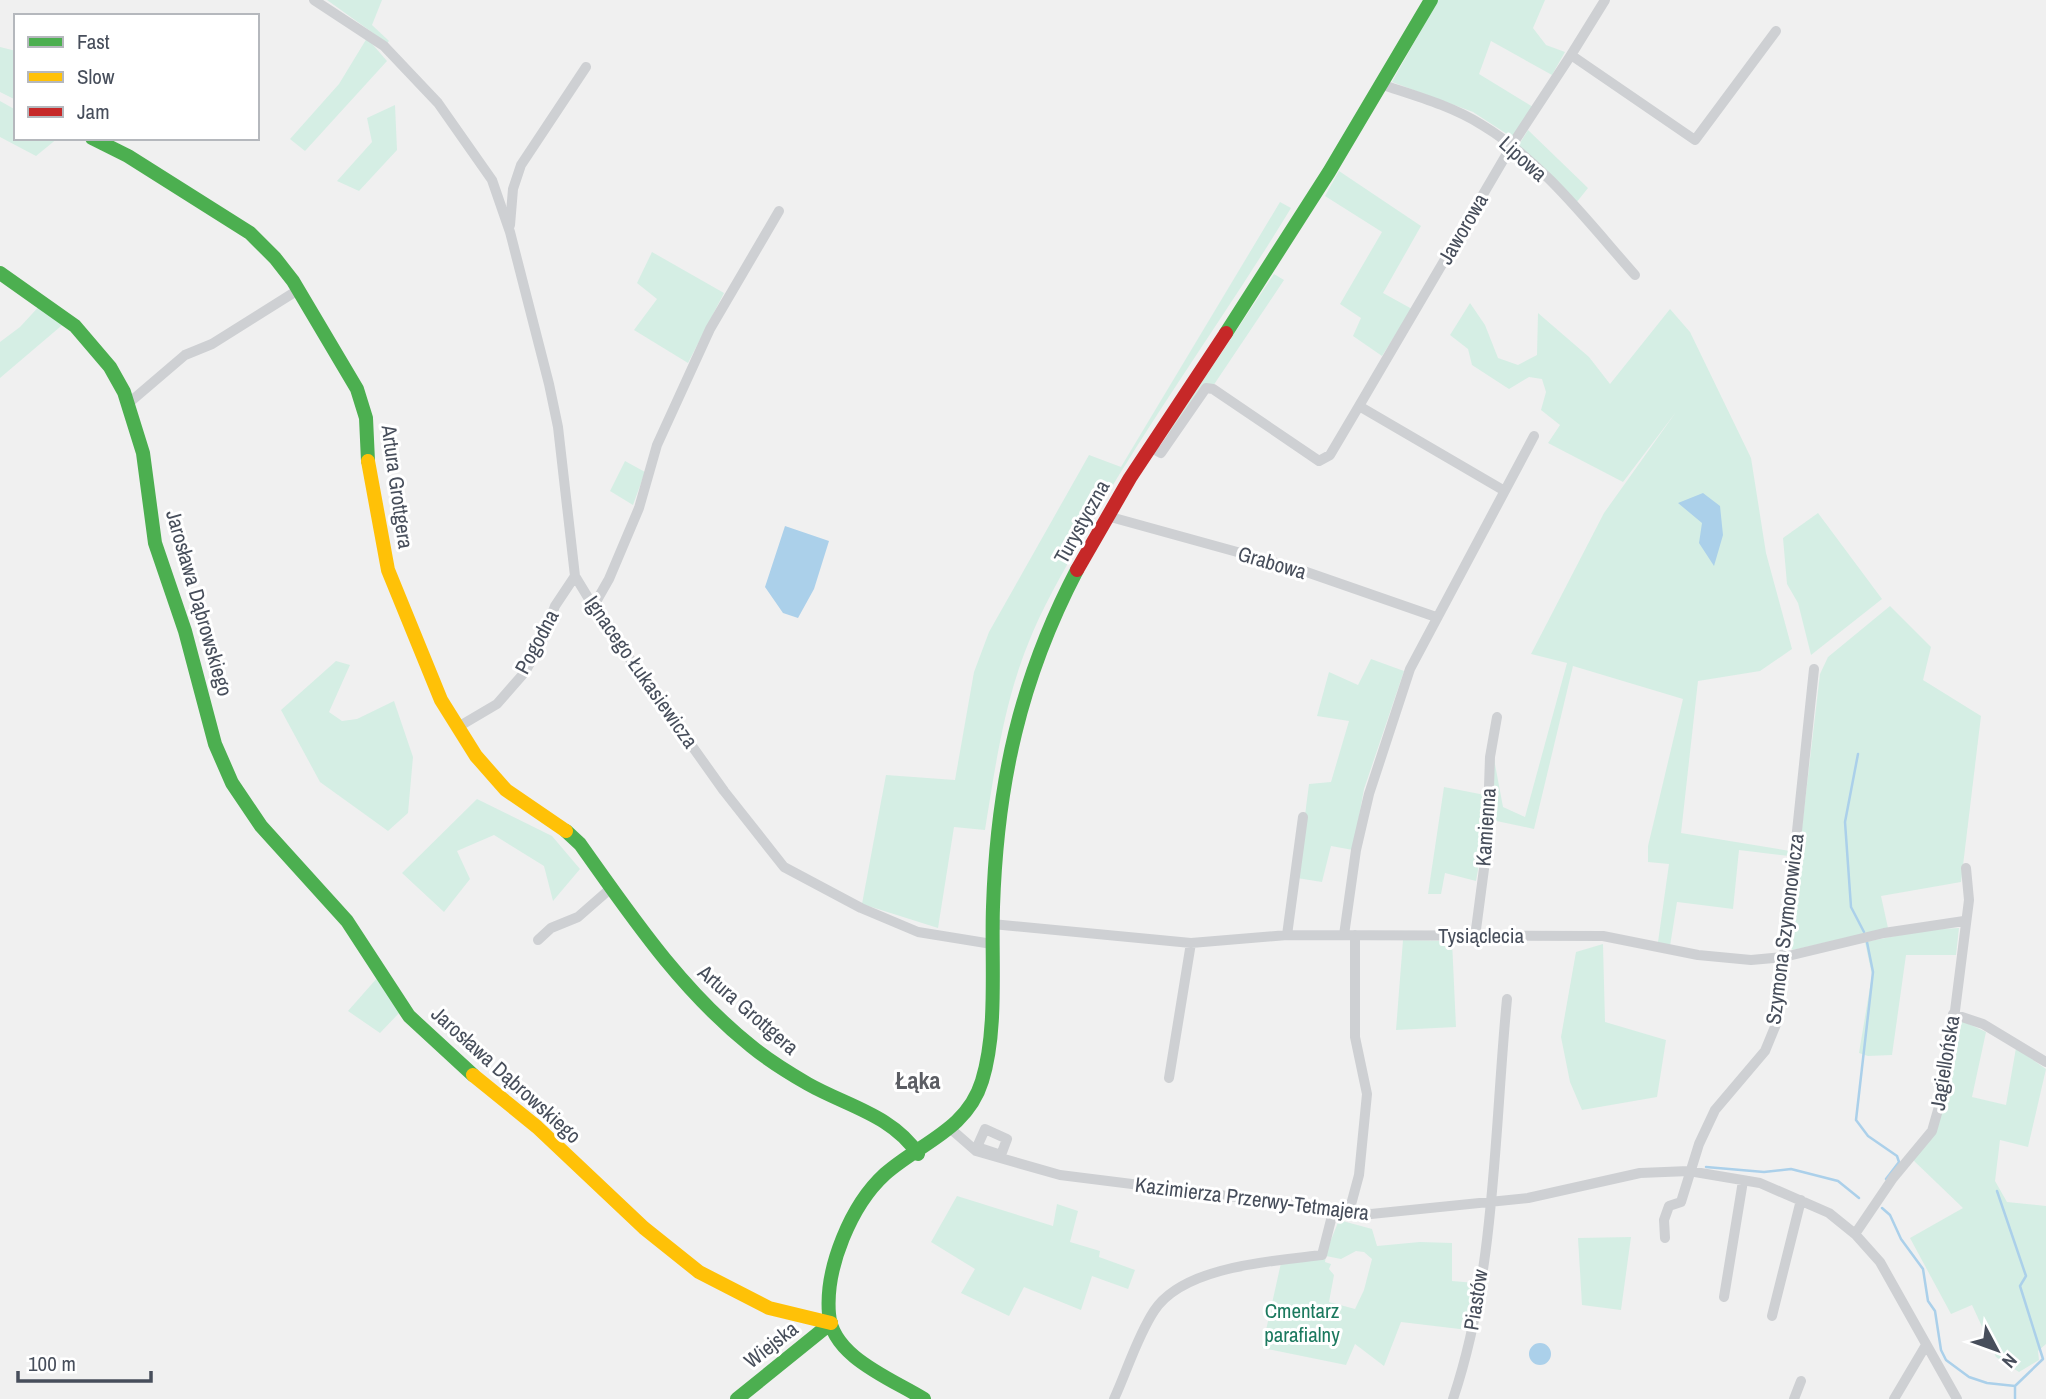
<svg xmlns="http://www.w3.org/2000/svg" width="2046" height="1399" font-family="'Archivo Narrow',sans-serif">
	<rect width="100%" height="100%" fill="#f0f0f0"/>
	<path fill="#d5eee4" fill-rule="evenodd" d="M 327,0 L 382,0 L 372,25 L 389,41 L 387,43 Z
		M 1438,0 L 1545,0 L 1533,28 L 1546,45 L 1565,52 L 1552,75 L 1491,41 L 1479,74 L 1533,107 L 1513,138 L 1473,112 L 1392,82 Z
		M 367,38 L 387,61 L 305,151 L 290,139 L 339,84 Z
		M 0,47 L 16,51 L 16,100 L 0,92 Z
		M 0,101 L 16,110 L 16,138 L 58,138 L 36,156 L 0,137 Z
		M 395,105 L 397,150 L 359,191 L 337,181 L 372,142 L 367,118 Z
		M 1528,130 L 1588,188 L 1576,203 L 1518,146 Z
		M 1339,171 L 1421,226 L 1383,293 L 1412,309 L 1382,356 L 1353,336 L 1361,318 L 1340,304 L 1382,232 L 1325,196 Z
		M 1280,202 L 1291,208 C 1223,320 1145,425 1081,540 C 1062,574 1042,608 1028,644 C 1004,703 995,768 985,830 L 954,827 L 938,928 L 862,904 L 886,775 L 955,780 L 974,672 L 989,632 L 1089,455 L 1121,467 Z
		M 652,252 L 724,293 L 688,363 L 634,330 L 657,299 L 637,283 Z
		M 1274,274 L 1284,280 L 1213,386 L 1166,436 Z
		M 43,302 L 67,321 L 0,378 L 0,342 L 20,327 Z
		M 1470,303 L 1485,325 L 1498,358 L 1518,365 L 1537,355 L 1538,313 L 1589,357 L 1610,384 L 1670,309 L 1690,332 L 1751,458 L 1766,553 L 1792,649 L 1760,671 L 1698,681 L 1681,833 L 1790,851 L 1789,856 L 1739,850 L 1733,909 L 1677,902 L 1670,946 L 1658,942 L 1669,864 L 1648,862 L 1648,846 L 1683,699 L 1573,666 L 1534,829 L 1487,819 L 1476,881 L 1445,873 L 1441,894 L 1428,894 L 1444,787 L 1485,795 L 1494,759 L 1503,807 L 1525,817 L 1567,663 L 1531,654 L 1604,513 L 1676,412 L 1623,482 L 1548,443 L 1560,425 L 1541,410 L 1546,392 L 1542,379 L 1529,377 L 1509,389 L 1472,365 L 1468,349 L 1450,335 Z
		M 625,461 L 645,472 L 633,505 L 610,491 Z
		M 1818,513 L 1882,599 L 1811,655 L 1798,603 L 1787,584 L 1783,538 Z
		M 1890,606 L 1931,647 L 1923,680 L 1981,716 L 1961,882 L 1881,896 L 1888,928 L 1793,950 L 1788,946 L 1820,674 L 1828,657 Z
		M 1371,659 L 1404,671 L 1364,789 L 1353,850 L 1331,846 L 1322,882 L 1297,878 L 1309,784 L 1331,782 L 1349,721 L 1317,716 L 1329,672 L 1358,685 Z
		M 336,661 L 350,665 L 329,712 L 342,721 L 357,719 L 394,701 L 413,757 L 408,813 L 388,831 L 320,782 L 281,710 Z
		M 477,799 L 552,836 L 580,869 L 553,901 L 544,866 L 494,835 L 457,851 L 470,879 L 444,912 L 402,873 Z
		M 1959,928 L 1956,955 L 1906,955 L 1892,1055 L 1868,1056 L 1859,1053 L 1872,975 L 1865,942 L 1926,930 Z
		M 1403,940 L 1452,941 L 1456,1027 L 1396,1030 Z
		M 1603,944 L 1605,1022 L 1666,1040 L 1657,1097 L 1582,1110 L 1570,1082 L 1561,1037 L 1576,952 Z
		M 378,977 L 400,1012 L 380,1033 L 348,1011 Z
		M 1956,1018 L 1986,1032 L 1972,1097 L 2006,1105 L 2016,1048 L 2046,1069 L 2028,1147 L 2000,1140 L 1995,1181 L 2007,1202 L 2046,1206 L 2046,1344 L 2038,1351 L 2039,1360 L 2019,1372 L 1996,1357 L 1972,1305 L 1951,1314 L 1910,1238 L 1963,1208 L 1912,1159 L 1935,1131 Z
		M 957,1196 L 1053,1226 L 1057,1204 L 1078,1211 L 1070,1242 L 1100,1251 L 1099,1257 L 1135,1270 L 1128,1289 L 1092,1276 L 1081,1310 L 1024,1287 L 1009,1316 L 961,1293 L 975,1269 L 931,1242 Z
		M 1339,1220 L 1372,1229 L 1377,1246 L 1420,1242 L 1452,1243 L 1452,1281 L 1476,1283 L 1468,1330 L 1401,1322 L 1384,1366 L 1355,1344 L 1346,1365 L 1262,1348 L 1281,1263 L 1324,1257 ZM 1356,1251 L 1364,1252 L 1372,1259 L 1364,1290 L 1355,1309 L 1329,1302 L 1334,1275 L 1329,1269 L 1331,1264 L 1325,1262 L 1326,1256 L 1341,1259 Z
		M 1631,1237 L 1621,1310 L 1582,1305 L 1578,1238 Z"/>
	<path fill="#abd0ea" d="M 1703,493 L 1720,506 L 1723,535 L 1714,566 L 1699,543 L 1702,523 L 1678,503 Z
		M 785,526 L 829,541 L 814,589 L 798,618 L 783,613 L 765,587 Z
		M1529 1354a11 11 0 1 1 22 0a11 11 0 1 1-22 0Z"/>
	<g fill="none" stroke-linecap="round" stroke-linejoin="round">
		<path stroke="#abd0ea" stroke-width="2.5" d="M 1858,754 L 1845,822 L 1851,907 L 1864,932
			M 1867,942 L 1873,972 L 1856,1120 L 1868,1136 L 1897,1156 L 1899,1162 L 1886,1179
			M 1706,1167 L 1764,1172 L 1791,1169 L 1838,1181 L 1859,1198
			M 1997,1191 L 2026,1276 L 2020,1286 L 2043,1359 L 2015,1386 L 2015,1399
			M 1882,1208 L 1890,1215 L 1901,1239 L 1923,1269 L 1928,1301 L 1935,1311 L 1941,1350 L 1946,1360 L 1969,1377 L 1987,1383 L 2015,1386"/>
		<path stroke="#ced0d3" stroke-width="10" d="M 314,0 L 384,46 L 438,103 L 492,180 L 510,232 L 549,384 L 558,427 L 575,576 L 598,614 L 724,791 L 784,867 L 861,908 L 918,932 L 992,944
			M 1571,55 L 1605,0
			M 1383,85 C 1416,96 1452,106 1482,125 C 1542,161 1589,223 1635,275
			M 510,225 L 513,189 L 521,165 L 586,67
			M 130,402 L 185,355 L 212,344 L 298,290
			M 1359,406 L 1512,145 L 1571,55 L 1695,140 L 1776,31
			M 1150,447 L 1161,453 L 1206,388 L 1213,389 L 1319,461 L 1330,455 L 1359,406 L 1503,490
			M 1107,516 L 1295,568 L 1436,617
			M 593,607 L 609,579 L 639,508 L 657,445 L 710,329 L 779,211
			M 458,727 L 497,704 L 525,672 L 542,641 L 555,606 L 575,576
			M 992,924 L 1191,943 L 1287,935 L 1603,936 L 1698,955 L 1751,960 L 1784,957 L 1884,933 L 1964,921
			M 1287,935 L 1303,817
			M 1344,935 L 1356,850 L 1369,794 L 1410,669 L 1534,436
			M 1475,937 L 1487,846 L 1490,757 L 1497,717
			M 538,940 L 551,928 L 578,917 L 610,889
			M 1953,1014 L 1983,1024 L 2046,1062
			M 1169,1078 L 1191,943
			M 985,1129 L 1007,1139 L 1001,1155 L 977,1147 Z
			M 952,1130 L 976,1151 L 1060,1175 L 1371,1214 L 1528,1198 L 1640,1173 L 1689,1171 L 1760,1183 L 1829,1213 L 1855,1234 L 1880,1262 L 1957,1399
			M 1349,1212 L 1359,1175 L 1367,1094 L 1355,1037 L 1355,935
			M 1855,1234 L 1893,1178 L 1932,1131 L 1946,1082 L 1969,900 L 1966,868
			M 1665,1238 L 1664,1220 L 1669,1206 L 1681,1202 L 1699,1144 L 1715,1110 L 1765,1051 L 1777,1022 L 1814,669
			M 1724,1297 L 1743,1181
			M 1772,1316 L 1801,1200
			M 1114,1399 C 1127,1371 1137,1337 1154,1311 C 1183,1266 1273,1261 1322,1255 L 1333,1212
			M 1453,1399 C 1496,1271 1494,1132 1507,999
			M 1794,1399 L 1801,1381
			M 1894,1399 L 1926,1345"/>
		<path stroke="#4caf50" stroke-width="14" d="M 92,138 L 128,156 L 250,233 L 275,258 L 293,281 L 357,389 L 366,418 L 368,461
			M 0,273 L 75,326 L 110,367 L 124,392 L 143,453 L 155,543 L 185,631 L 215,744 L 232,783 L 261,826 L 347,921 L 409,1016 L 473,1075
			M 1226,333 L 1329,172 L 1431,0
			M 566,831 L 580,844 C 632,917 680,989 751,1046 C 768,1060 789,1073 808,1084 C 847,1106 892,1115 918,1154
			M 737,1399 L 831,1323
			M 924,1399 C 892,1379 832,1357 829,1314 C 825,1268 851,1205 885,1174 C 920,1143 967,1130 982,1081 C 998,1030 991,961 993,907 C 997,784 1020,679 1077,570"/>
		<path stroke="#ffc107" stroke-width="14" d="M 368,461 L 388,570 L 441,700 L 476,756 L 506,790 L 566,831
			M 473,1075 L 537,1127 L 644,1228 L 699,1272 L 769,1308 L 831,1323"/>
		<path stroke="#c62828" stroke-width="14" d="M 1077,570 L 1130,478 L 1226,333"/>
	</g>
	<g text-anchor="middle" stroke-width="6" stroke-linejoin="round" paint-order="stroke">
		<g font-size="21" fill="#474e5b" stroke="#fff">
			<text transform="translate(1523 159) rotate(42)" y="7">Lipowa</text>
			<text transform="translate(1463 229) rotate(-60)" y="7">Jaworowa</text>
			<text transform="translate(397 487) rotate(82)" y="7">Artura Grottgera</text>
			<text transform="translate(1082 522) rotate(-61)" y="7">Turystyczna</text>
			<text transform="translate(1272 563) rotate(16)" y="7">Grabowa</text>
			<text transform="translate(199 603) rotate(74)" y="7">Jarosława Dąbrowskiego</text>
			<text transform="translate(537 642) rotate(-62)" y="7">Pogodna</text>
			<text transform="translate(641 672) rotate(55)" y="7">Ignacego Łukasiewicza</text>
			<text transform="translate(1486 827) rotate(-86)" y="7">Kamienna</text>
			<text transform="translate(1785 929) rotate(-83)" y="7">Szymona Szymonowicza</text>
			<text x="1481" y="943">Tysiąclecia</text>
			<text transform="translate(748 1010) rotate(41)" y="7">Artura Grottgera</text>
			<text transform="translate(1945 1063) rotate(-81)" y="7">Jagiellońska</text>
			<text transform="translate(506 1075) rotate(42)" y="7">Jarosława Dąbrowskiego</text>
			<text transform="translate(1252 1199) rotate(7)" y="7">Kazimierza Przerwy-Tetmajera</text>
			<text transform="translate(1476 1300) rotate(-81)" y="7">Piastów</text>
			<text transform="translate(771 1345) rotate(-38)" y="7">Wiejska</text>
		</g>
		<g font-size="21" fill="#1b795e" stroke="#fff">
			<text x="1302" y="1318">Cmentarz<tspan x="1302" dy="24">parafialny</tspan></text>
		</g>
		<g font-size="24" font-weight="bold" fill="#5b5d63" stroke="#fff">
			<text x="918" y="1089">Łąka</text>
		</g>
	</g>
	<rect x="14" y="14" width="245" height="126" fill="#ffffff" stroke="#b5b8bd" stroke-width="2"/>
	<rect x="28" y="37" width="35" height="10" fill="#4caf50" stroke="#b5b8bd" stroke-width="2"/>
	<text x="77" y="49" font-size="21" fill="#474e5b">Fast</text>
	<rect x="28" y="72" width="35" height="10" fill="#ffc107" stroke="#b5b8bd" stroke-width="2"/>
	<text x="77" y="84" font-size="21" fill="#474e5b">Slow</text>
	<rect x="28" y="107" width="35" height="10" fill="#c62828" stroke="#b5b8bd" stroke-width="2"/>
	<text x="77" y="119" font-size="21" fill="#474e5b">Jam</text>
	<g transform="translate(1997 1350) rotate(131)" stroke="#ffffff" stroke-width="5" paint-order="stroke">
	<path d="M0-5L12 26L0 18L-12 26Z" fill="#474e5b"/>
	<text y="-10" font-size="19" font-weight="bold" text-anchor="middle" fill="#474e5b">N</text>
	</g>
	<path d="M18 1371v10h133v-10" fill="none" stroke="#474e5b" stroke-width="3.5"/>
	<text x="28" y="1371" font-size="21" fill="#474e5b" stroke="#ffffff" stroke-width="5" paint-order="stroke">100 m</text>
</svg>
